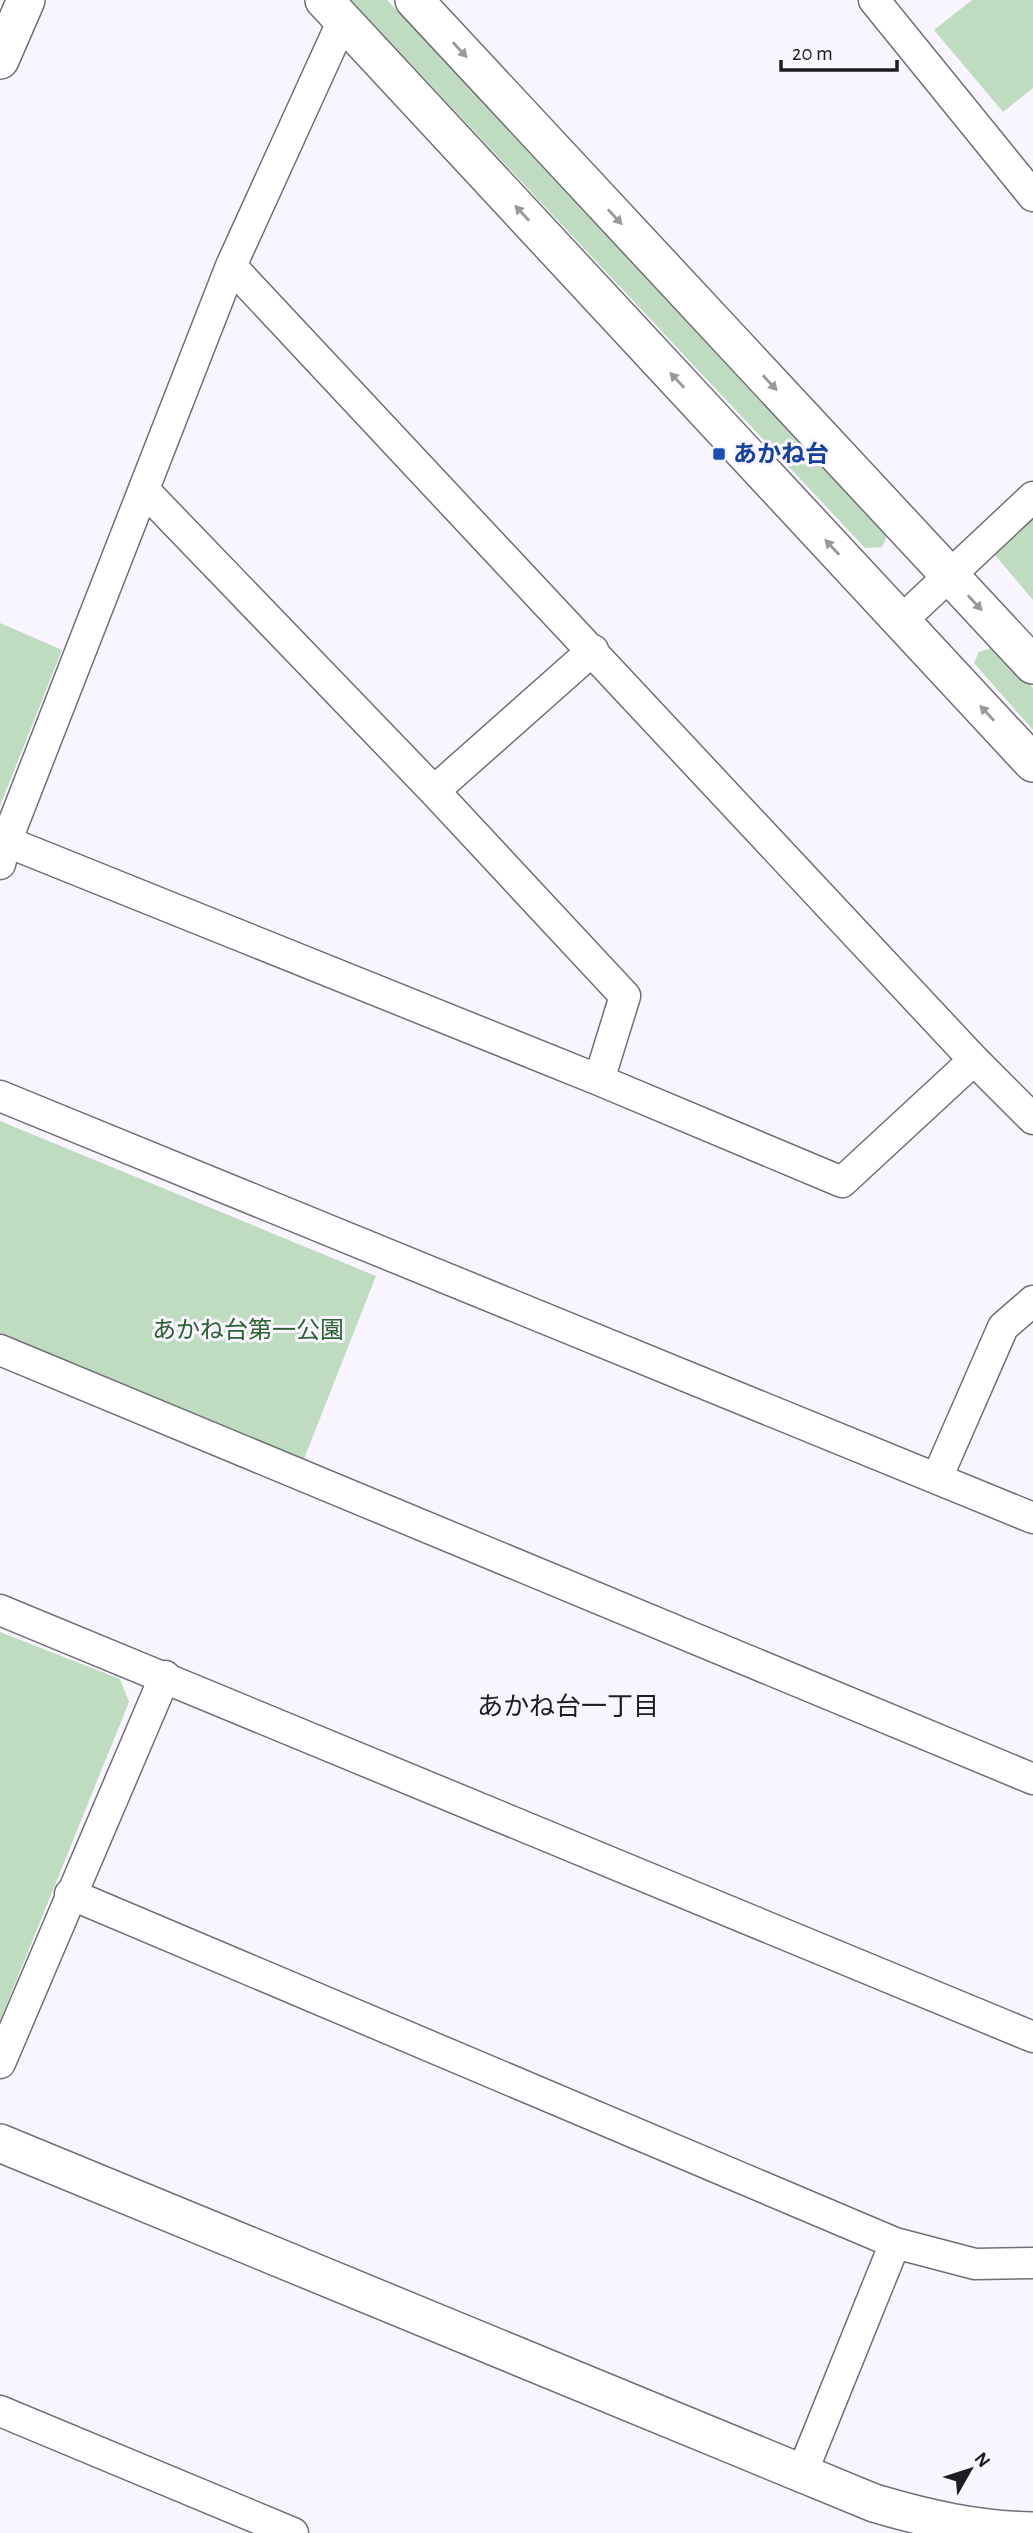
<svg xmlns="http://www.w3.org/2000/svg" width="1033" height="2533" font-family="'Alegreya Sans','Noto Sans JP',sans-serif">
	<rect width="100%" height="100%" fill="#f9f5fe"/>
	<path fill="#bfdcc0" d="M 351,0 L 387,0 L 885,531 L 886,538 L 882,547 L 865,548 Z
		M 972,0 L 1033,0 L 1033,88 L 1003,112 L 934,30 Z
		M 1033,518 L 1033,600 L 994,554 Z
		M 0,623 L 62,650 L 0,806 Z
		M 991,648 L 1005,657 L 1033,688 L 1033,730 L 974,663 L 979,652 Z
		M 0,1121 L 376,1276 L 304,1459 L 0,1334 Z
		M 0,1632 L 120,1679 L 129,1702 L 0,2021 Z"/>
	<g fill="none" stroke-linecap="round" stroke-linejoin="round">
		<defs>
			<path id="minor" d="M 874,0 L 1033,196
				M 231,266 L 974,1060 L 1033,1119
				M 145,491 L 434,791 L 625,996 L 599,1080
				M 901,621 L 1033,497
				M 434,791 L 593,650
				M 0,839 L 599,1080 L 842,1182 L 974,1060
				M 0,864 L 6,842 L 231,266 L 343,20
				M 0,1096 L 1033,1518
				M 0,1350 L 1033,1779
				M 937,1478 L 1003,1327 L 1033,1301
				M 0,1610 L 1033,2037
				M 70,1894 L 895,2243 L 975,2264 L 1033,2263
				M 0,2063 L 165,1676
				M 0,2411 L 293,2533
				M 802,2473 L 895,2243"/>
			<path id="tertiary" d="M 324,0 L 1033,763
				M 414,0 L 1033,665
				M 0,60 L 26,0
				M 0,2143 L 874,2503 C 928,2519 977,2530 1033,2531"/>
		</defs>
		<use href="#minor" stroke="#726e77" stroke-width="33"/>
		<use href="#tertiary" stroke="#726e77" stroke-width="40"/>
		<use href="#minor" stroke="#fff" stroke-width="30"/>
		<use href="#tertiary" stroke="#fff" stroke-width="37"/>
	</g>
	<defs><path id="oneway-solid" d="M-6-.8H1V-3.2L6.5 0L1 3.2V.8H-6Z" transform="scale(1.75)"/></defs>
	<g fill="#99999a">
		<use href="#oneway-solid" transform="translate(460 50) rotate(47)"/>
		<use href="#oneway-solid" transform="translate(522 213) rotate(-133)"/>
		<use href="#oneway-solid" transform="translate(615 217) rotate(47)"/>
		<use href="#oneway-solid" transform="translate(677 380) rotate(-133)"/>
		<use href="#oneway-solid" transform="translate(770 383) rotate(47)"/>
		<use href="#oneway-solid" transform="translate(832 547) rotate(-133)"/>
		<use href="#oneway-solid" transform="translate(975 603) rotate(47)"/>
		<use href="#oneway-solid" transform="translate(987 713) rotate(-133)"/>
	</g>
	<rect fill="#1a4fb4" stroke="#f9f5fe" stroke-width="2.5" x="712" y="447" width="14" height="14" rx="3.5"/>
	<g text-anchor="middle" stroke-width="6" stroke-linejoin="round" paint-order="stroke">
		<g font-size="24" font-weight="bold" fill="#164399" stroke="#f9f5fe" text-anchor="start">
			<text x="733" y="462">あかね台</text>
		</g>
		<g font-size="24" fill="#2c6032" stroke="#f9f5fe">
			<text x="248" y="1338">あかね台第一公園</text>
		</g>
		<g font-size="26" fill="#1d1c1f" stroke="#f9f5fe">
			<text x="568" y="1715">あかね台一丁目</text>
		</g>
	</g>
	<g transform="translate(970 2470) rotate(51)" stroke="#f9f5fe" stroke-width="5" paint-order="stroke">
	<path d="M0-5L12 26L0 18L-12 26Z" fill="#1d1c1f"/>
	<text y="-10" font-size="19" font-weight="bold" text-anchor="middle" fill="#1d1c1f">N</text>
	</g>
	<path d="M781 60v10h116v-10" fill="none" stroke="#1d1c1f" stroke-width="3.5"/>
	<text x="792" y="60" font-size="21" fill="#1d1c1f" stroke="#f9f5fe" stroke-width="5" paint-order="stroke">20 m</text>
</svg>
